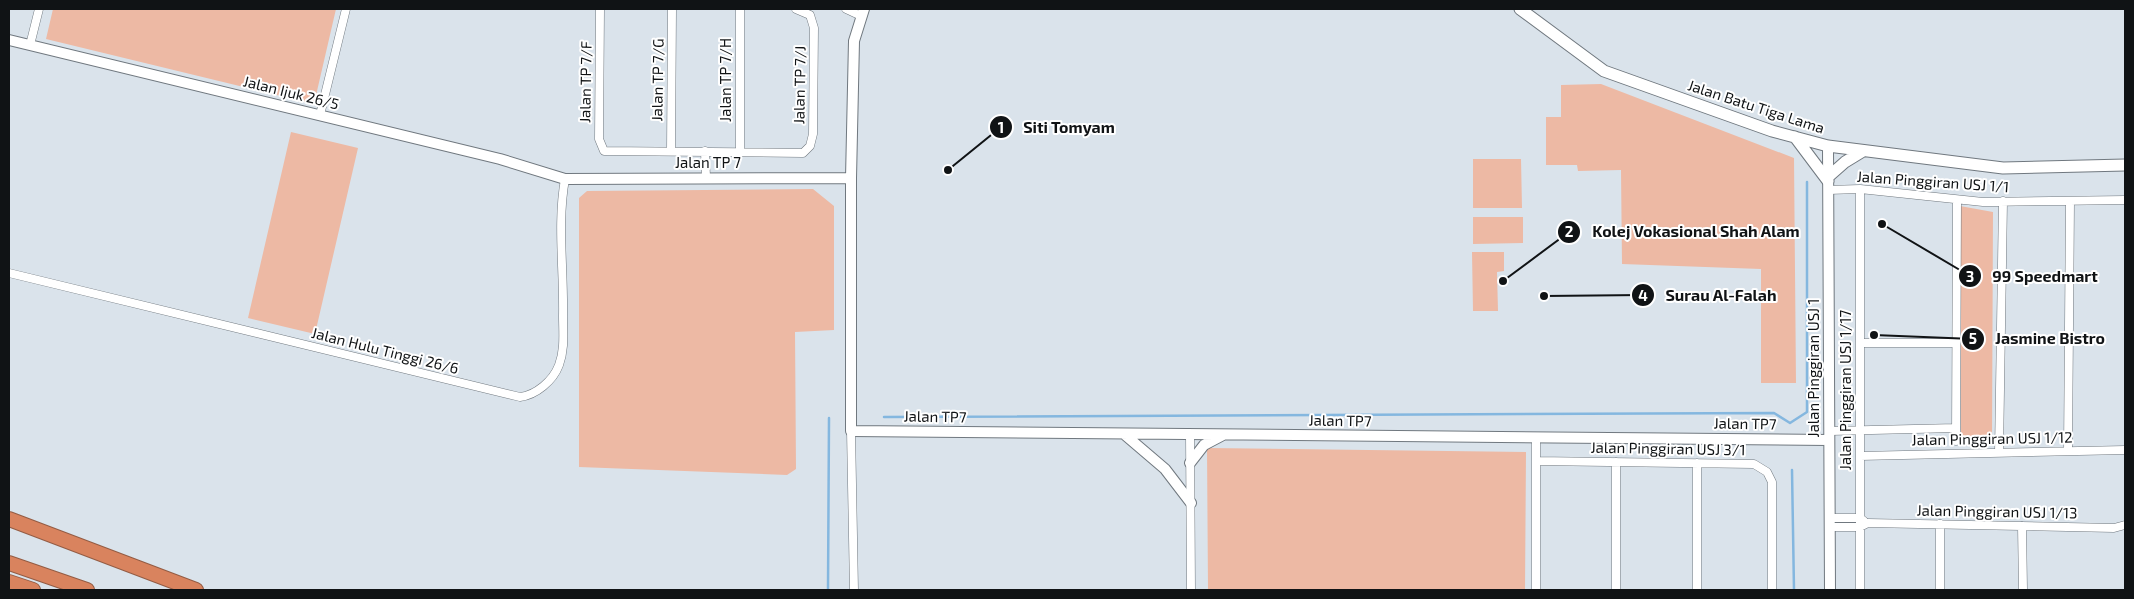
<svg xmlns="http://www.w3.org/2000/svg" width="2134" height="599" font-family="'Exo 2',sans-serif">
	<rect width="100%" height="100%" fill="#dae3eb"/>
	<path fill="#edb9a4" d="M 53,9 L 336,9 L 314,104 L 46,39 Z
		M 1601,84 L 1794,158 L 1796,383 L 1761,383 L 1761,269 L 1622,264 L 1621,170 L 1578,171 L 1577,165 L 1546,165 L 1546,117 L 1561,117 L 1561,85 Z
		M 291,132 L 358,148 L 315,334 L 248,318 Z
		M 1473,159 L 1521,159 L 1522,208 L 1473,208 Z
		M 813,189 L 834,206 L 834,330 L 795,332 L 796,469 L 787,475 L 579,467 L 579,198 L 587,191 Z
		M 1960,206 L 1993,212 L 1992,445 L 1961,445 Z
		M 1473,217 L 1523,217 L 1523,243 L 1473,244 Z
		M 1472,252 L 1504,252 L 1504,271 L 1497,272 L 1498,311 L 1473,311 Z
		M 1207,448 L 1526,452 L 1525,590 L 1208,590 Z"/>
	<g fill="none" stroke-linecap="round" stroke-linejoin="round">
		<path stroke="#84b7df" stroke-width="2.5" d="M 884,417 L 1774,413 L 1790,423 L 1807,412 L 1807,182
			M 1792,470 L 1794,590
			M 828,590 L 829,418"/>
		<defs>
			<path id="minor" d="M 600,9 L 599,139 L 604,151 L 803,153 L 810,146 L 813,134 L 814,28 L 810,15 L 796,9
				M 740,9 L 740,151
				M 846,9 L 861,16
				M 30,45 L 39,9
				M 320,115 L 346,9
				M 671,151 L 672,9
				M 705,151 L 706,178
				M 1860,189 L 1860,590
				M 1828,190 L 1860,189 L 1983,202 L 2125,200
				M 9,273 L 520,397 C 536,395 553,381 559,365 C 565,349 563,333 563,316 C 564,270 557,223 565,179
				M 1860,343 L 1956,343
				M 851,431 L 854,590
				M 1830,431 L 1956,428
				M 1190,434 L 1191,590
				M 1956,441 L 1957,200
				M 2068,451 L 2070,201
				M 1999,452 L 2003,201
				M 1860,456 L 2125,450
				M 1536,461 L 1754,464 L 1767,472 L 1772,482 L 1772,590
				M 1616,462 L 1616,590
				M 1829,518 L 1860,518 L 1864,521
				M 2022,526 L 2023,590
				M 1829,527 L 1860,527 L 1868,523 L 2114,528 L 2125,525
				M 1536,590 L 1536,437
				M 1697,590 L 1697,463
				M 1940,590 L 1940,524"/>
			<path id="tertiary" d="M 864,9 L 854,41 L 851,178 L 851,431 L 1829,440
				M 9,40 L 500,159 L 565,179 L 851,178
				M 1828,146 L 1830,590
				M 1124,434 L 1165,469 L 1191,503
				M 1190,463 L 1204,445 L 1223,435"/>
			<path id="secondary" d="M 1520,9 L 1604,71 L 1772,131 L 1828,146 L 2003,168 L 2125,165
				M 1795,137 L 1828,181
				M 1828,177 L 1845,162 L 1863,151"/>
			<path id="motorway" d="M 9,519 L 196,590
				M 9,563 L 87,590
				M 9,582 L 33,590"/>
		</defs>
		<use href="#minor" stroke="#70787f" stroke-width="9"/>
		<use href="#tertiary" stroke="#70787f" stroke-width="12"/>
		<use href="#secondary" stroke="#70787f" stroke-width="13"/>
		<use href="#motorway" stroke="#935c44" stroke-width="16"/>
		<use href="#minor" stroke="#fff" stroke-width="8"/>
		<use href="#tertiary" stroke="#fff" stroke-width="10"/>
		<use href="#secondary" stroke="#fff" stroke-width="11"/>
		<use href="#motorway" stroke="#d9835e" stroke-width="14"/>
	</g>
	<g text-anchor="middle" stroke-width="4" stroke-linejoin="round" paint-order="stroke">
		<g font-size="15" fill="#101315" stroke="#fff">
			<text transform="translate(658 80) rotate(-89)" y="5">Jalan TP 7/G</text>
			<text transform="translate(726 80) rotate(-90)" y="5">Jalan TP 7/H</text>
			<text transform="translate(586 82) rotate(-89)" y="5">Jalan TP 7/F</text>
			<text transform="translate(800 85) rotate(-89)" y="5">Jalan TP 7/J</text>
			<text transform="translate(291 93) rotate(14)" y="5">Jalan Ijuk 26/5</text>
			<text transform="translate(1756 107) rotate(18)" y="5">Jalan Batu Tiga Lama</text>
			<text x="708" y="168">Jalan TP 7</text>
			<text transform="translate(1933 182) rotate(4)" y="5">Jalan Pinggiran USJ 1/1</text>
			<text transform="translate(385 351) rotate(14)" y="5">Jalan Hulu Tinggi 26/6</text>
			<text transform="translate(1814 368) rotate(-90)" y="5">Jalan Pinggiran USJ 1</text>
			<text transform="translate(1846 390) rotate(-90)" y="5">Jalan Pinggiran USJ 1/17</text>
			<text transform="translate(935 417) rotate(1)" y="5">Jalan TP7</text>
			<text transform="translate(1340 421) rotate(1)" y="5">Jalan TP7</text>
			<text transform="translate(1745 424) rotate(1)" y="5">Jalan TP7</text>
			<text transform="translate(1992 439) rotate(-1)" y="5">Jalan Pinggiran USJ 1/12</text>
			<text transform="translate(1668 449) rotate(1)" y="5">Jalan Pinggiran USJ 3/1</text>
			<text transform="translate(1997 512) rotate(1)" y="5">Jalan Pinggiran USJ 1/13</text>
		</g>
	</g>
	<path fill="none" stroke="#101315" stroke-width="2" d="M948 170L1001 127M1503 281L1569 232M1882 224L1970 276M1544 296L1643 295M1874 335L1973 339"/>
	<g fill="#101315" stroke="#fff" stroke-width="2">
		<circle cx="948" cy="170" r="5"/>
		<circle cx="1503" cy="281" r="5"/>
		<circle cx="1882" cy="224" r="5"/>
		<circle cx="1544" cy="296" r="5"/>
		<circle cx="1874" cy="335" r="5"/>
		<circle cx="1001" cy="127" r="12"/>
		<circle cx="1569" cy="232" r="12"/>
		<circle cx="1970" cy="276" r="12"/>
		<circle cx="1643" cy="295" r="12"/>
		<circle cx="1973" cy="339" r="12"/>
	</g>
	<g font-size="15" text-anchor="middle" font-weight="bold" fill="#fff">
		<text x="1001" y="133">1</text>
		<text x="1569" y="237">2</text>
		<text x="1970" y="282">3</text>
		<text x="1643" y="301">4</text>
		<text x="1973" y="344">5</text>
	</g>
	<g font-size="16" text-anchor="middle" font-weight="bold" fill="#101315" stroke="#fff" stroke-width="4" stroke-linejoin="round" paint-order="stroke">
		<text x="1069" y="133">Siti Tomyam</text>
		<text x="1696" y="237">Kolej Vokasional Shah Alam</text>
		<text x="2045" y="282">99 Speedmart</text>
		<text x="1721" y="301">Surau Al-Falah</text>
		<text x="2050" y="344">Jasmine Bistro</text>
	</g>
	<rect width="2134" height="599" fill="none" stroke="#101315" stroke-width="20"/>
</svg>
